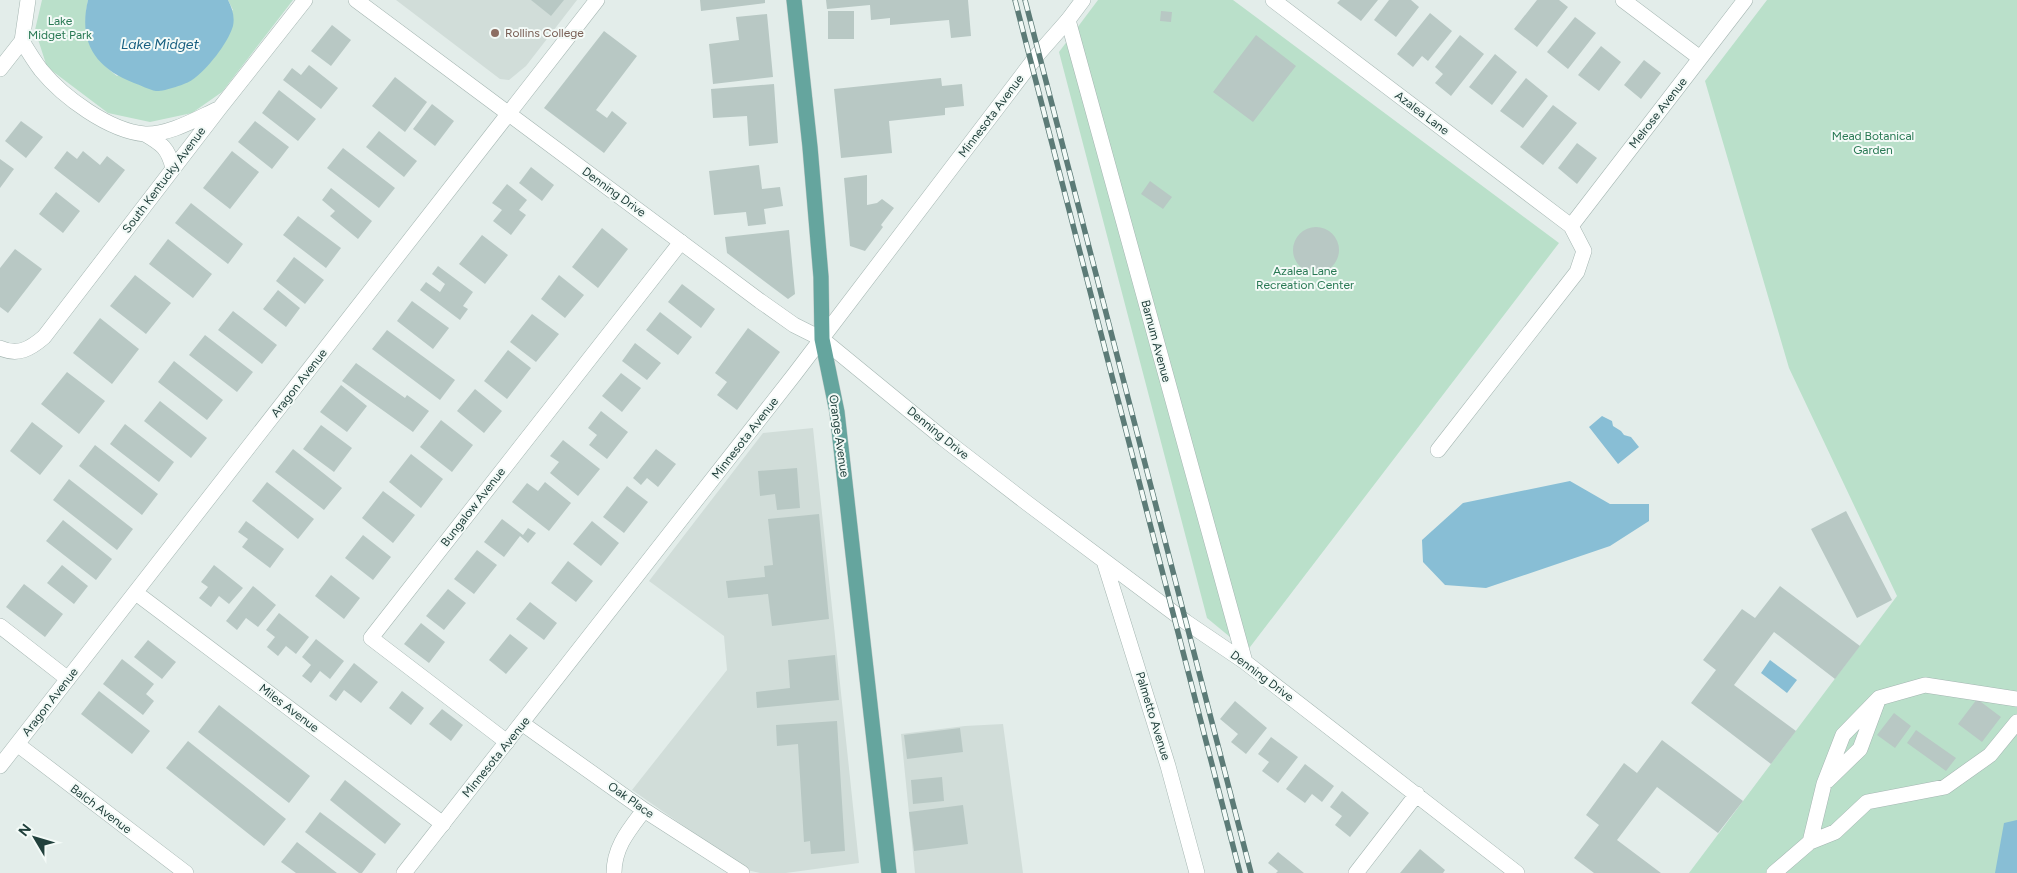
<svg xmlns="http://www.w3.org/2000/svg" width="2017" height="873" font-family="Figtree,sans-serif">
	<rect width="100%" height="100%" fill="#e3edea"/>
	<path fill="#d1ddd9" d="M 396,0 L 577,0 L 526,66 L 509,80 L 500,79 Z
		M 813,428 L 859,863 L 786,873 L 760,873 L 747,870 L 632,790 L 727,670 L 724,636 L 649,581 L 763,433 Z
		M 1003,724 L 1023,873 L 915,873 L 901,734 L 965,726 Z"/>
	<path fill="#bae0ca" d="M 42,0 L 88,0 C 81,32 91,56 117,76 L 233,10 L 228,0 L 293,0 L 222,92 L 192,113 L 150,122 L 108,113 L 47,67 L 35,30 Z
		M 1098,0 L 1233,0 L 1559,243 L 1247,651 L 1207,618 L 1059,52 Z
		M 1767,0 L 2017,0 L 2017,873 L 1689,873 L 1897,596 L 1789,368 L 1705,81 Z"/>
	<path fill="#88bed5" d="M 88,0 L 228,0 C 232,8 235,16 233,26 C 228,43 207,70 192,80 C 187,84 162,92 156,91 C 149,90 141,85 134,83 C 95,68 78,42 88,0 Z
		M 1602,416 L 1612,421 L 1613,426 L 1621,431 L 1624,435 L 1631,437 L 1639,447 L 1618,464 L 1589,427 Z
		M 1570,481 L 1610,504 L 1649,504 L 1649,521 L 1610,546 L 1486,588 L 1445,585 L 1423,562 L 1422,540 L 1463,503 Z
		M 1770,660 L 1797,680 L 1787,693 L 1761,673 Z
		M 2017,820 L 2017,873 L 1995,873 L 2004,823 Z"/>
	<path fill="#b8c8c4" d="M 531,0 L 564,0 L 551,16 Z
		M 700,0 L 765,0 L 765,3 L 701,11 Z
		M 826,0 L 968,0 L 971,36 L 951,38 L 949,20 L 890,25 L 890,18 L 871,20 L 870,5 L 827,9 Z
		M 1340,0 L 1378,0 L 1361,21 L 1337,3 Z
		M 1389,0 L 1411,0 L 1419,7 L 1396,37 L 1374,20 Z
		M 1537,0 L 1559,0 L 1568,7 L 1537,47 L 1514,29 Z
		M 828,11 L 854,11 L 854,39 L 828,39 Z
		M 1161,11 L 1172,12 L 1171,22 L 1160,21 Z
		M 1430,13 L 1452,31 L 1428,61 L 1422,56 L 1413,67 L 1397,54 Z
		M 767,14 L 773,77 L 713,84 L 709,44 L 739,40 L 736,17 Z
		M 1575,17 L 1596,33 L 1568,69 L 1547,52 Z
		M 332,25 L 351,40 L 331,66 L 311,51 Z
		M 604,31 L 637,56 L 596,110 L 607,118 L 612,111 L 627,123 L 604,153 L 544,108 Z
		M 1256,35 L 1296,66 L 1253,122 L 1213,92 Z
		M 1460,35 L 1484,54 L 1451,96 L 1435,83 L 1443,74 L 1435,67 Z
		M 1601,46 L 1621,62 L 1599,91 L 1578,75 Z
		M 1495,54 L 1517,72 L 1492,105 L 1469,87 Z
		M 1644,60 L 1661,73 L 1641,99 L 1624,85 Z
		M 309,65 L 338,88 L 321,109 L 283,80 L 292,68 L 301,75 Z
		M 395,77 L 427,102 L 405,132 L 372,106 Z
		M 941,78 L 942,86 L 962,84 L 964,106 L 945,108 L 945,115 L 889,121 L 892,153 L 841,158 L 834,89 Z
		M 1526,78 L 1548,96 L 1523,128 L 1500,111 Z
		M 774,84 L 778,143 L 749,146 L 747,116 L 713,118 L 711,89 Z
		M 279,90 L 316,119 L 298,141 L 262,113 Z
		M 432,104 L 454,121 L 435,146 L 413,129 Z
		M 1553,105 L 1577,123 L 1543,165 L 1520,147 Z
		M 21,121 L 43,137 L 26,158 L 5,141 Z
		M 255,121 L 289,147 L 272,169 L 238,142 Z
		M 379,131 L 417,161 L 404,177 L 366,147 Z
		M 1577,143 L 1597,158 L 1577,184 L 1558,168 Z
		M 343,148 L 395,188 L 379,208 L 327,168 Z
		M 67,151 L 77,159 L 83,151 L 100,165 L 107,156 L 125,170 L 99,203 L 54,168 Z
		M 232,151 L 259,172 L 230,209 L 203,188 Z
		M 0,159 L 14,169 L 0,188 Z
		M 759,165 L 762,189 L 780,187 L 783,206 L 764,209 L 766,224 L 748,226 L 746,212 L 714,215 L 709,171 Z
		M 531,167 L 554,185 L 542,201 L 519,183 Z
		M 867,175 L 867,205 L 877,203 L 882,199 L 894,208 L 881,225 L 883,227 L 865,251 L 850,246 L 844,178 Z
		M 1150,181 L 1172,197 L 1163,209 L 1141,194 Z
		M 507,184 L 527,200 L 519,210 L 526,215 L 511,235 L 493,221 L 502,210 L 492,203 Z
		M 331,188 L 372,221 L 358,239 L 330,216 L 335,211 L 322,200 Z
		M 56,192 L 80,211 L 63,233 L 39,214 Z
		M 191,203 L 243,244 L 228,264 L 175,223 Z
		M 298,216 L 341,248 L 326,268 L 283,235 Z
		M1293 250a23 23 0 1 1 46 0a23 23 0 1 1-46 0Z
		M 602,228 L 628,249 L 598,288 L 572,267 Z
		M 789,230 L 795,294 L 788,299 L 727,253 L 725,237 Z
		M 482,235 L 508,255 L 485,284 L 459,264 Z
		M 168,239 L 212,274 L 193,298 L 149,264 Z
		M 15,249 L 42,269 L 8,313 L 0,307 L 0,268 Z
		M 294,257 L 324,280 L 305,304 L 276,281 Z
		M 438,266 L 473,292 L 463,306 L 468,309 L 460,320 L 420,290 L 426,282 L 440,292 L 445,284 L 432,274 Z
		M 135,275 L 171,303 L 146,334 L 110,306 Z
		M 559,275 L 584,295 L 565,318 L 541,299 Z
		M 682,284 L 715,309 L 701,328 L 668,302 Z
		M 278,290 L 300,308 L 286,327 L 263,309 Z
		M 412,301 L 449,328 L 433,349 L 397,321 Z
		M 233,311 L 277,345 L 262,364 L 218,330 Z
		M 660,312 L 692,337 L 678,355 L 646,330 Z
		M 532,314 L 559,334 L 536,362 L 510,342 Z
		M 100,318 L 139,349 L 112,384 L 73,353 Z
		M 748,328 L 780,352 L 737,410 L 717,395 L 727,382 L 715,373 Z
		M 387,330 L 455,380 L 440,400 L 372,349 Z
		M 205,335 L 253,372 L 237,392 L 189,355 Z
		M 635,343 L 661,363 L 647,380 L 622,361 Z
		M 508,350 L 531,368 L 507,399 L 484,381 Z
		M 174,361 L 223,400 L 207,420 L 158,382 Z
		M 356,363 L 405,398 L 407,395 L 429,411 L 413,432 L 342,381 Z
		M 67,372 L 105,401 L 79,434 L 41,404 Z
		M 621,373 L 641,388 L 622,412 L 602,396 Z
		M 341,385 L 367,406 L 347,432 L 320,412 Z
		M 475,389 L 502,411 L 484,433 L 457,411 Z
		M 160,401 L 207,438 L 191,458 L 144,421 Z
		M 601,411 L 628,432 L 607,459 L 589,445 L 597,435 L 588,428 Z
		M 441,420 L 473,445 L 452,472 L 420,447 Z
		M 32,422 L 63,446 L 40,475 L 10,451 Z
		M 125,424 L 174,462 L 159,482 L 110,444 Z
		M 321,425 L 352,448 L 334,472 L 303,449 Z
		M 563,440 L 600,469 L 578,496 L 550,473 L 559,462 L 550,456 Z
		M 95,445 L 158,494 L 142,515 L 79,466 Z
		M 293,449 L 342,488 L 324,510 L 275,472 Z
		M 656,449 L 676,464 L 658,487 L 647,478 L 641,485 L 633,478 Z
		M 411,454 L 443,479 L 421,508 L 389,482 Z
		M 797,468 L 800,508 L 777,510 L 775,494 L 760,496 L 758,471 Z
		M 69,479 L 133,529 L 117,550 L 53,500 Z
		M 267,482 L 314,519 L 298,539 L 252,501 Z
		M 545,482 L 571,503 L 549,531 L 512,502 L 527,483 L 538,491 Z
		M 627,486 L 648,502 L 624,533 L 603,517 Z
		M 383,491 L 415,515 L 393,543 L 362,518 Z
		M 1846,511 L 1892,600 L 1857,618 L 1811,529 Z
		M 819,514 L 829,619 L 772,626 L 768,594 L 728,598 L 726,581 L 765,577 L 764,566 L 773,565 L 768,519 Z
		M 502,519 L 523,535 L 528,528 L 536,533 L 528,543 L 520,536 L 504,557 L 484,542 Z
		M 63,520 L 112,559 L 96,580 L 46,541 Z
		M 246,521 L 284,549 L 270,568 L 242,547 L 248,539 L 238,532 Z
		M 592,521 L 619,543 L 601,566 L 573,544 Z
		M 363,535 L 391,557 L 373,580 L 345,558 Z
		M 477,550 L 497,565 L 474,594 L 454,579 Z
		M 568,561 L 593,581 L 576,602 L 551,583 Z
		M 62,565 L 88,586 L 74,604 L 47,583 Z
		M 214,565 L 243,588 L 229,604 L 219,596 L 211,607 L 199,598 L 208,587 L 201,582 Z
		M 331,575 L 360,598 L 344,619 L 315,596 Z
		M 24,584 L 63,614 L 45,637 L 6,607 Z
		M 253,586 L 276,605 L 258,627 L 246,618 L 237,630 L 226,621 Z
		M 1780,586 L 1860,646 L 1835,679 L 1774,632 L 1734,685 L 1796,731 L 1771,764 L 1691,703 L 1716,670 L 1703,660 L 1742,609 L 1755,618 Z
		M 448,589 L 466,603 L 444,630 L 426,616 Z
		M 530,602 L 557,623 L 544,640 L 516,619 Z
		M 279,613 L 309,637 L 296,654 L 286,646 L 278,656 L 267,647 L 275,637 L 266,630 Z
		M 421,623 L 445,642 L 429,663 L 404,644 Z
		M 510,634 L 528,648 L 506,674 L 489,660 Z
		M 316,639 L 344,661 L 330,679 L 320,671 L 311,683 L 302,676 L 311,665 L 302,657 Z
		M 148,640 L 176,662 L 162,679 L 134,657 Z
		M 835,655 L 839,700 L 757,708 L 756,692 L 790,688 L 788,660 Z
		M 122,659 L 154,684 L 146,694 L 154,701 L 143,715 L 103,684 Z
		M 354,663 L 378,682 L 361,703 L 344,690 L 336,701 L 329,696 Z
		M 99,691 L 150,731 L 132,754 L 81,714 Z
		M 402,691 L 424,708 L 411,725 L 389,708 Z
		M 1977,699 L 2001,717 L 1982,742 L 1958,724 Z
		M 1235,701 L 1267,728 L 1246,754 L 1231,742 L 1238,734 L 1220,719 Z
		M 219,705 L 310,776 L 289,803 L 198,732 Z
		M 442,709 L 463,725 L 451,741 L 429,724 Z
		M 1894,713 L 1911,726 L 1895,748 L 1877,735 Z
		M 837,721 L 845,851 L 811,854 L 810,841 L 804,842 L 798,744 L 777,746 L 776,725 Z
		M 960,728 L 963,752 L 907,759 L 904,735 Z
		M 1916,730 L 1956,758 L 1946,771 L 1907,743 Z
		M 1271,737 L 1298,757 L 1278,783 L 1262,771 L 1269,762 L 1258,754 Z
		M 1662,740 L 1743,801 L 1718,833 L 1657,787 L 1617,840 L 1661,873 L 1594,873 L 1574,858 L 1599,825 L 1586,815 L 1624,763 L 1637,773 Z
		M 188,741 L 286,819 L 264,846 L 166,768 Z
		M 1305,764 L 1334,786 L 1322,802 L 1312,794 L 1305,803 L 1286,789 Z
		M 942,777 L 944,801 L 913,804 L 911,780 Z
		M 345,780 L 401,824 L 385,844 L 330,800 Z
		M 1342,791 L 1369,813 L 1350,837 L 1335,825 L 1342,816 L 1330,807 Z
		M 963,805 L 968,844 L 914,851 L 909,812 Z
		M 320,812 L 376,854 L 362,873 L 359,873 L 305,832 Z
		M 297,842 L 337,873 L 296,873 L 281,862 Z
		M 1420,849 L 1445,870 L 1443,873 L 1400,873 Z
		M 1278,852 L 1304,873 L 1276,873 L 1278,871 L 1268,863 Z"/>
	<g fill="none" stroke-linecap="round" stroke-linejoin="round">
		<defs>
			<path id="minor" d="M 1273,0 L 1571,226 L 1584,251 L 1577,272 L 1438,450
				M 1623,0 L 1700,58
				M 1068,20 L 1245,662
				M 22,41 C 28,51 34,61 41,70 C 63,97 109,131 145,134 C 169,135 196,119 218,109
				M 0,69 L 22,41 L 28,0
				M 145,134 C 162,144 168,148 173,168
				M 1571,226 L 1745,0
				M 822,339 L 944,439 L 1027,503 L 1186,622 L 1245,662 L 1517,873
				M 0,348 C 18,356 30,349 44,337 L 219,109 L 305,0
				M 1104,561 L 1168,766 L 1197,873
				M 136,593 L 443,824
				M 0,626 L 68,679
				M 523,724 L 644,810 L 742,873
				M 507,742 L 371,638 L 681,242
				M 17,744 L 186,873
				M 0,766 L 597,0
				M 1827,781 L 1860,749 L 1877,703
				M 1810,842 L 1835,832 L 1867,802 L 1945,787 L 1990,755 L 2017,722
				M 614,873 C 614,847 629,830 644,810
				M 1356,873 L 1417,794
				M 1774,873 L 1810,842 L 1824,784 L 1843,735 L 1879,698 L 1925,685 L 2017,699"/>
			<path id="tertiary" d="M 356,0 L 760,301 L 794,325 L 822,339
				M 404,873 L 794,375 L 1039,53 L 1068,20 L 1083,0"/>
			<path id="primary" d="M 794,0 L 810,147 L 821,277 L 822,339 L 837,412 L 889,873"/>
		</defs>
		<use href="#minor" stroke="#a5b6b2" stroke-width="16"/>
		<use href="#tertiary" stroke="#a5b6b2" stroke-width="16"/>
		<use href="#primary" stroke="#c1cac8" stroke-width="16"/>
		<use href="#minor" stroke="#fff" stroke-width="15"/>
		<use href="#tertiary" stroke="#fff" stroke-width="15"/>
		<use href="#primary" stroke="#65a59e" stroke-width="15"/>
		<defs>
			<path id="rail" d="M 1015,0 L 1240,873
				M 1025,0 L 1251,873"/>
		</defs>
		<use href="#rail" stroke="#5c7b77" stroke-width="5.5"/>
		<use href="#rail" stroke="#f3faf7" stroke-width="4" stroke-dasharray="11" stroke-linecap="butt"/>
	</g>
	<circle fill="#8d6e63" stroke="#f3faf7" stroke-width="2" cx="495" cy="33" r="5"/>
	<g text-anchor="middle" stroke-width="4" stroke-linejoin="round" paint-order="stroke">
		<g font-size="12" fill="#297954" stroke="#f3faf7">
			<text x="60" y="25">Lake<tspan x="60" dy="14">Midget Park</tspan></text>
			<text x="1873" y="140">Mead Botanical<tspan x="1873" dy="14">Garden</tspan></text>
			<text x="1305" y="275">Azalea Lane<tspan x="1305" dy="14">Recreation Center</tspan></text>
		</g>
		<g font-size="12" fill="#785e54" stroke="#f3faf7" text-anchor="start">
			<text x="505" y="37">Rollins College</text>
		</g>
		<g font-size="12" fill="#21403c" stroke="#f3faf7">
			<text transform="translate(1422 113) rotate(37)" y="4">Azalea Lane</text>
			<text transform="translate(1658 113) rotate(-52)" y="4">Melrose Avenue</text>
			<text transform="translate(991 116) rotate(-53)" y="4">Minnesota Avenue</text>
			<text transform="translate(164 180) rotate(-53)" y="4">South Kentucky Avenue</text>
			<text transform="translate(614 192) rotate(36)" y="4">Denning Drive</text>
			<text transform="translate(1156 341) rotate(75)" y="4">Barnum Avenue</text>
			<text transform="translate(299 383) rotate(-52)" y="4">Aragon Avenue</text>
			<text transform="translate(938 433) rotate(39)" y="4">Denning Drive</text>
			<text transform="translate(839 436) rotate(82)" y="4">Orange Avenue</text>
			<text transform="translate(745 438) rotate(-52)" y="4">Minnesota Avenue</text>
			<text transform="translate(473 507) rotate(-52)" y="4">Bungalow Avenue</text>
			<text transform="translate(1262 676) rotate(37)" y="4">Denning Drive</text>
			<text transform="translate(50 702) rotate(-52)" y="4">Aragon Avenue</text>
			<text transform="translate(289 708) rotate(37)" y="4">Miles Avenue</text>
			<text transform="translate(1153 716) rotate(73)" y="4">Palmetto Avenue</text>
			<text transform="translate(496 757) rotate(-51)" y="4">Minnesota Avenue</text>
			<text transform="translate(631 800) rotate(35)" y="4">Oak Place</text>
			<text transform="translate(101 809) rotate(37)" y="4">Balch Avenue</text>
		</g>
		<g font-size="14" font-style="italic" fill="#175f80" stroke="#f3faf7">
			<text x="160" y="49">Lake Midget</text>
		</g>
	</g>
	<g transform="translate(35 838) rotate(308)" stroke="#f3faf7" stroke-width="4" paint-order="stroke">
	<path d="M0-4L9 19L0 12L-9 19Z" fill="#21403c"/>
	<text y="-8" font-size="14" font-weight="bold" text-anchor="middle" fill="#21403c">N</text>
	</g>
</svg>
